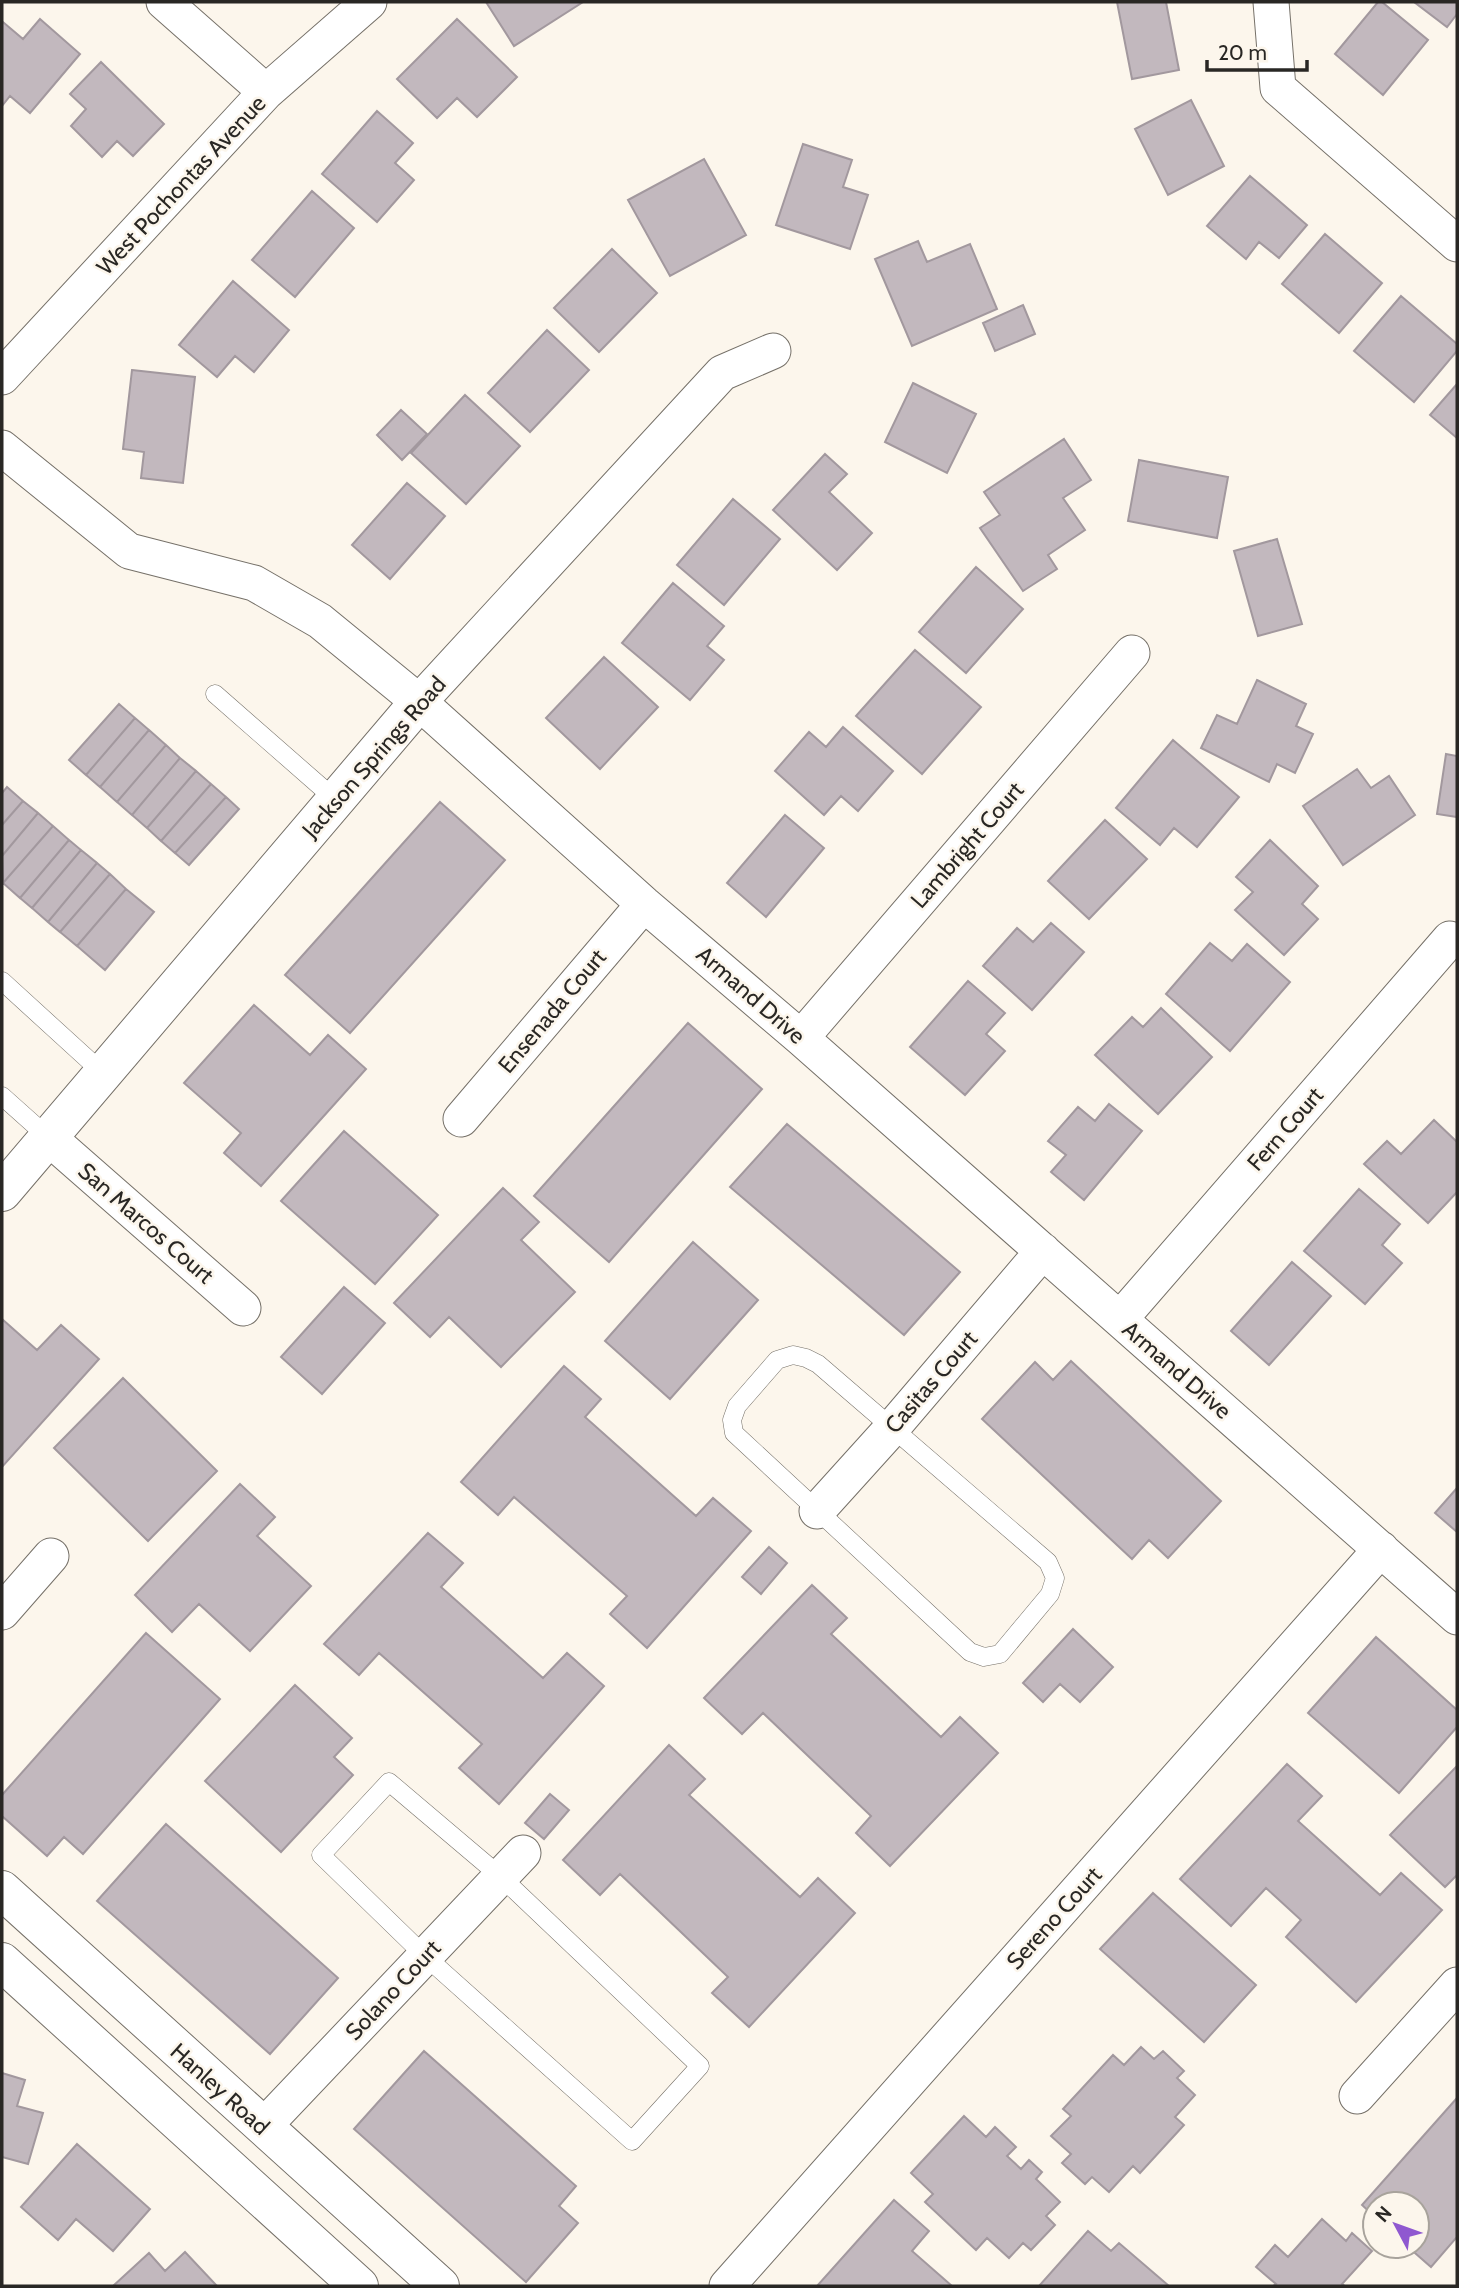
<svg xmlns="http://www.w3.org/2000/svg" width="1459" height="2288" font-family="Cabin,sans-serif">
	<rect width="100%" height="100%" fill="#fcf6ec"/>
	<path fill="#c2b8be" stroke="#a2989e" stroke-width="2" d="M 486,2 L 583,2 L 514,46 Z
		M 1117,2 L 1166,2 L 1179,70 L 1132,79 Z
		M 1378,2 L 1382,2 L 1428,40 L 1383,95 L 1335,54 Z
		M 1414,2 L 1457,2 L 1457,14 L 1447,27 Z
		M 40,19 L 80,54 L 30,113 L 10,96 L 2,106 L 2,23 L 3,22 L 23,39 Z
		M 457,19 L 517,77 L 477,117 L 457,98 L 437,118 L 397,79 Z
		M 101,62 L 164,124 L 133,156 L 117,141 L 102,157 L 71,126 L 86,109 L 70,94 Z
		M 1191,100 L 1224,166 L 1168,195 L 1135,129 Z
		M 377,111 L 413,143 L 395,163 L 414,180 L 377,222 L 322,174 Z
		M 803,144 L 852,160 L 843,187 L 868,195 L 850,249 L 776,225 Z
		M 704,159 L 746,235 L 670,276 L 628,200 Z
		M 1250,176 L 1307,225 L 1279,258 L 1259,242 L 1246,259 L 1207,226 Z
		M 312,191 L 354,228 L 295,297 L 252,260 Z
		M 1325,234 L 1382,283 L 1339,333 L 1282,284 Z
		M 918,241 L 927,262 L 970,244 L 997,309 L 912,346 L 875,259 Z
		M 612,249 L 657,293 L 599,352 L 554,308 Z
		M 233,281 L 289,330 L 254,372 L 235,356 L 217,377 L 179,345 Z
		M 1401,296 L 1457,344 L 1457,351 L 1414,402 L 1354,351 Z
		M 1023,305 L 1035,334 L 995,351 L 983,323 Z
		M 547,330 L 589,370 L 530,432 L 488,393 Z
		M 132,370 L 195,377 L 183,483 L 141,478 L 144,452 L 123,449 Z
		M 913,383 L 976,414 L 947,473 L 885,442 Z
		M 1457,384 L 1457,438 L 1430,415 Z
		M 465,395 L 520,446 L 466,504 L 411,453 Z
		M 401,410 L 427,434 L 402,460 L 377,435 Z
		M 1064,439 L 1091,480 L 1063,498 L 1085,530 L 1048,555 L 1057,569 L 1023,591 L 980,528 L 1000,515 L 984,492 Z
		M 825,454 L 847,474 L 829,492 L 872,533 L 837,570 L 773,510 Z
		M 1139,460 L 1228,477 L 1217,538 L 1128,521 Z
		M 407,483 L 445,516 L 390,579 L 352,545 Z
		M 733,499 L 780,539 L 724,605 L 677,565 Z
		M 1277,539 L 1302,624 L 1258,636 L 1234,551 Z
		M 976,567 L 1023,609 L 966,673 L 919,632 Z
		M 673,583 L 724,626 L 707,646 L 724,660 L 690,700 L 622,643 Z
		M 915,650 L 981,707 L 922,774 L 856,716 Z
		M 604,657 L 658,707 L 600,769 L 546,718 Z
		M 1257,680 L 1306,704 L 1296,726 L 1313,734 L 1295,773 L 1277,764 L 1269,782 L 1201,748 L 1217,715 L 1237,724 Z
		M 119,704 L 135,718 L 86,775 L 69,760 Z
		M 135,718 L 149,730 L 100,787 L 86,775 Z
		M 843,727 L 893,771 L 858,811 L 841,796 L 824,815 L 775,771 L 809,732 L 826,747 Z
		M 149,730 L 166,745 L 117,802 L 100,787 Z
		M 1173,740 L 1239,797 L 1197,847 L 1174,828 L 1160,845 L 1116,808 Z
		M 166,745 L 180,758 L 132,815 L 117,802 Z
		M 1446,754 L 1457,756 L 1457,817 L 1437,814 Z
		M 180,758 L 196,771 L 147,828 L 132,815 Z
		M 1357,769 L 1371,788 L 1389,776 L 1415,815 L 1343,865 L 1303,806 Z
		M 196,771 L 211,784 L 161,841 L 147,828 Z
		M 211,784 L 226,797 L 175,853 L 161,841 Z
		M 7,787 L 23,801 L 2,825 L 2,793 Z
		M 226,797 L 239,809 L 189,865 L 175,853 Z
		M 23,801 L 38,813 L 2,856 L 2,825 Z
		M 440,802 L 505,860 L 350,1033 L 285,975 Z
		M 38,813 L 53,826 L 3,883 L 2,856 Z
		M 785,815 L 824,848 L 766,917 L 727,883 Z
		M 1105,820 L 1147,859 L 1089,919 L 1048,881 Z
		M 53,826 L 69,840 L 20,898 L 3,883 Z
		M 69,840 L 81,850 L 32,908 L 20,898 Z
		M 1270,840 L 1318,886 L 1302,904 L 1318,919 L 1284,955 L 1235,910 L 1253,892 L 1236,877 Z
		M 81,850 L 97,863 L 48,922 L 32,908 Z
		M 97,863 L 110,874 L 60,932 L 48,922 Z
		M 110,874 L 126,889 L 77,946 L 60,932 Z
		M 126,889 L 154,912 L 105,970 L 77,946 Z
		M 1051,923 L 1084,952 L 1032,1010 L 983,966 L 1017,928 L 1033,942 Z
		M 1210,943 L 1232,961 L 1247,944 L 1290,982 L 1230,1051 L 1166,994 Z
		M 968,981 L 1005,1013 L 986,1034 L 1005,1051 L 965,1095 L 910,1047 Z
		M 254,1005 L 310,1055 L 328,1035 L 366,1069 L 261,1186 L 224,1153 L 241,1133 L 184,1083 Z
		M 1161,1008 L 1212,1057 L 1158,1114 L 1095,1055 L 1132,1017 L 1143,1027 Z
		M 688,1023 L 762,1089 L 609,1262 L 534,1196 Z
		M 1109,1104 L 1142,1131 L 1084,1200 L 1051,1172 L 1066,1155 L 1048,1141 L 1078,1107 L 1095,1121 Z
		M 1434,1120 L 1457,1142 L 1457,1192 L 1428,1223 L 1364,1164 L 1387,1141 L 1401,1154 Z
		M 787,1124 L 960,1272 L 904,1335 L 730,1187 Z
		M 344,1131 L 438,1215 L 375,1284 L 281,1201 Z
		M 503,1188 L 539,1222 L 521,1240 L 575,1292 L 501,1367 L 449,1317 L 430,1337 L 394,1303 Z
		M 1359,1189 L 1400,1224 L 1382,1245 L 1402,1263 L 1365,1304 L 1304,1251 Z
		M 693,1242 L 758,1300 L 670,1399 L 605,1341 Z
		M 1292,1262 L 1331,1296 L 1269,1365 L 1231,1331 Z
		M 344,1287 L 385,1323 L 322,1394 L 281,1357 Z
		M 2,1319 L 37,1350 L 61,1325 L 99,1359 L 2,1467 Z
		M 1071,1361 L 1221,1501 L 1168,1558 L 1149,1540 L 1132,1559 L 982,1419 L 1035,1362 L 1053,1380 Z
		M 564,1366 L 601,1399 L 585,1417 L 696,1516 L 713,1498 L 751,1531 L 647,1648 L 610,1614 L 627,1596 L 514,1497 L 498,1515 L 461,1482 Z
		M 123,1378 L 217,1471 L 148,1541 L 54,1448 Z
		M 240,1484 L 275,1517 L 257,1536 L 311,1586 L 250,1651 L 199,1604 L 172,1632 L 135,1595 Z
		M 1457,1488 L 1457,1532 L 1435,1513 Z
		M 428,1533 L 463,1563 L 441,1587 L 543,1678 L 567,1653 L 604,1686 L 499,1804 L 459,1768 L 482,1744 L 379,1653 L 359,1675 L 324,1644 Z
		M 769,1547 L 787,1563 L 761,1594 L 742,1577 Z
		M 812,1585 L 847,1618 L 831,1634 L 941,1737 L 960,1717 L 998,1753 L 890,1866 L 856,1833 L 871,1816 L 763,1713 L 742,1734 L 704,1698 Z
		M 1073,1629 L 1113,1667 L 1080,1702 L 1060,1684 L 1043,1702 L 1023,1683 Z
		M 146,1633 L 220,1699 L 83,1854 L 64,1837 L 47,1856 L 2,1816 L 2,1795 Z
		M 1376,1637 L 1457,1710 L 1457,1727 L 1399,1793 L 1308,1713 Z
		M 295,1685 L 352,1738 L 334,1757 L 353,1775 L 281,1852 L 205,1781 Z
		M 669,1745 L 705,1779 L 689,1795 L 800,1897 L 818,1878 L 855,1913 L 749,2027 L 712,1993 L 728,1977 L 620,1874 L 600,1895 L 563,1860 Z
		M 1287,1764 L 1322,1796 L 1298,1821 L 1380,1895 L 1401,1873 L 1442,1910 L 1356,2002 L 1286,1937 L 1301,1920 L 1266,1888 L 1231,1926 L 1180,1879 Z
		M 1457,1766 L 1457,1875 L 1445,1887 L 1390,1835 Z
		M 550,1794 L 569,1810 L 544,1839 L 525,1823 Z
		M 166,1824 L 338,1978 L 270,2054 L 97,1901 Z
		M 1153,1893 L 1256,1985 L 1204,2042 L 1100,1949 Z
		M 1141,2047 L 1154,2059 L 1163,2051 L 1184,2071 L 1177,2078 L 1195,2095 L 1175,2117 L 1184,2125 L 1140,2173 L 1133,2166 L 1109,2192 L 1092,2177 L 1085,2184 L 1062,2163 L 1071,2154 L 1051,2136 L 1071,2116 L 1063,2109 L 1113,2055 L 1124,2065 Z
		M 424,2051 L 576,2186 L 559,2206 L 578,2223 L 526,2282 L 354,2129 Z
		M 2,2073 L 25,2080 L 17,2106 L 43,2113 L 28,2164 L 2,2157 Z
		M 1457,2098 L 1457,2237 L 1431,2267 L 1407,2246 L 1417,2246 L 1417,2204 L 1375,2204 L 1375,2217 L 1362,2205 Z
		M 964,2116 L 986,2137 L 995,2127 L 1016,2147 L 1007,2156 L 1021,2169 L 1029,2160 L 1042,2172 L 1036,2179 L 1060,2202 L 1046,2216 L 1055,2225 L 1031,2250 L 1023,2243 L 1009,2258 L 987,2238 L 976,2250 L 925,2202 L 933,2194 L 911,2173 Z
		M 77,2144 L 150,2209 L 113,2251 L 76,2219 L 58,2240 L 21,2207 Z
		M 894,2200 L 929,2231 L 912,2251 L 952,2286 L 817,2286 Z
		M 1322,2219 L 1346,2241 L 1352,2233 L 1372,2251 L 1342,2284 L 1345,2286 L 1273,2286 L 1276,2284 L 1256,2267 L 1275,2245 L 1288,2257 Z
		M 1088,2231 L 1111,2251 L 1119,2243 L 1169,2286 L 1039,2286 Z
		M 185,2252 L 217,2286 L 113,2286 L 149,2253 L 165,2271 Z"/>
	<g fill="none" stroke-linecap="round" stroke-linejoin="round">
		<defs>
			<path id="service" d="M 215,694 L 336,800
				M 2,981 L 104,1074
				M 2,1096 L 49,1138
				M 793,1355 L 806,1358 L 818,1364 L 1048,1562 L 1055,1578 L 1050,1594 L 1000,1654 L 984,1657 L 970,1652 L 734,1433 L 732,1420 L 737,1406 L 777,1360 Z
				M 389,1782 L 500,1876 L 700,2066 L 632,2141 L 425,1956 L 321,1855 Z"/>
			<path id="minor" d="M 164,2 L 266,92
				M 1271,2 L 1278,88 L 1457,244
				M 2,377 L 266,92 L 369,2
				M 2,448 L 129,551 L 254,583 L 320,621 L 419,702 L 644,904 L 801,1038 L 1457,1617
				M 419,702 L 722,373 L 773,351
				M 801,1038 L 1132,653
				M 461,1119 L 644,904
				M 49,1138 L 243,1308
				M 1120,1319 L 1450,939
				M 817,1511 L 892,1428 L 1043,1251
				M 2,1612 L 51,1556
				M 1357,2096 L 1457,1985
				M 263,2127 L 523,1853
				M 727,2286 L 1381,1549"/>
			<path id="tertiary" d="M 2,1192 L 419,702"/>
			<path id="secondary" d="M 2,1890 L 440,2286
				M 2,1962 L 359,2286"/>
		</defs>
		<use href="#service" stroke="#757068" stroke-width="19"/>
		<use href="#minor" stroke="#757068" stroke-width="37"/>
		<use href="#tertiary" stroke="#757068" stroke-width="40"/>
		<use href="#secondary" stroke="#757068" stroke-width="40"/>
		<use href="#service" stroke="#fff" stroke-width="18"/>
		<use href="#minor" stroke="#fff" stroke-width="35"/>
		<use href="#tertiary" stroke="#fff" stroke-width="38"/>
		<use href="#secondary" stroke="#fff" stroke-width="38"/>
	</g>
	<g text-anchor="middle" stroke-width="5" stroke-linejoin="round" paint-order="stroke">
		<g font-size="23" fill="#292724" stroke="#fcf6ec">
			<text transform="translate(181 185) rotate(-47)" y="8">West Pochontas Avenue</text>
			<text transform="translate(374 757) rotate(-49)" y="8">Jackson Springs Road</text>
			<text transform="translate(967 845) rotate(-49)" y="8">Lambright Court</text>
			<text transform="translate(751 995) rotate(41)" y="8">Armand Drive</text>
			<text transform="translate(552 1011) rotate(-50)" y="8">Ensenada Court</text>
			<text transform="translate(1285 1129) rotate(-49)" y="8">Fern Court</text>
			<text transform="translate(146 1223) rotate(41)" y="8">San Marcos Court</text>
			<text transform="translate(1177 1370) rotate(41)" y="8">Armand Drive</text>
			<text transform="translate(931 1382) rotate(-49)" y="8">Casitas Court</text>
			<text transform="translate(1054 1918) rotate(-48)" y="8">Sereno Court</text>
			<text transform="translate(393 1990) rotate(-47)" y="8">Solano Court</text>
			<text transform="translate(220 2089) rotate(42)" y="8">Hanley Road</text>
		</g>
	</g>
	<rect width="1459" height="2288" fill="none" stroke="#292724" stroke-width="7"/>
	<g transform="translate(1396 2225) rotate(311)"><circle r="33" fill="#fcf6ec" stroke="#a8a39c" stroke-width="2"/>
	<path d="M0-5L12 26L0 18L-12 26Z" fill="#8f58d0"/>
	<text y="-10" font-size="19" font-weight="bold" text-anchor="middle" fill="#292724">N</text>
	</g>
	<path d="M1207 60v10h100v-10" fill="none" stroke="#292724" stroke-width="3.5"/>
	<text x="1218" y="60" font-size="21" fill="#292724" stroke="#fcf6ec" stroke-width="5" paint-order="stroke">20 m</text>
</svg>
